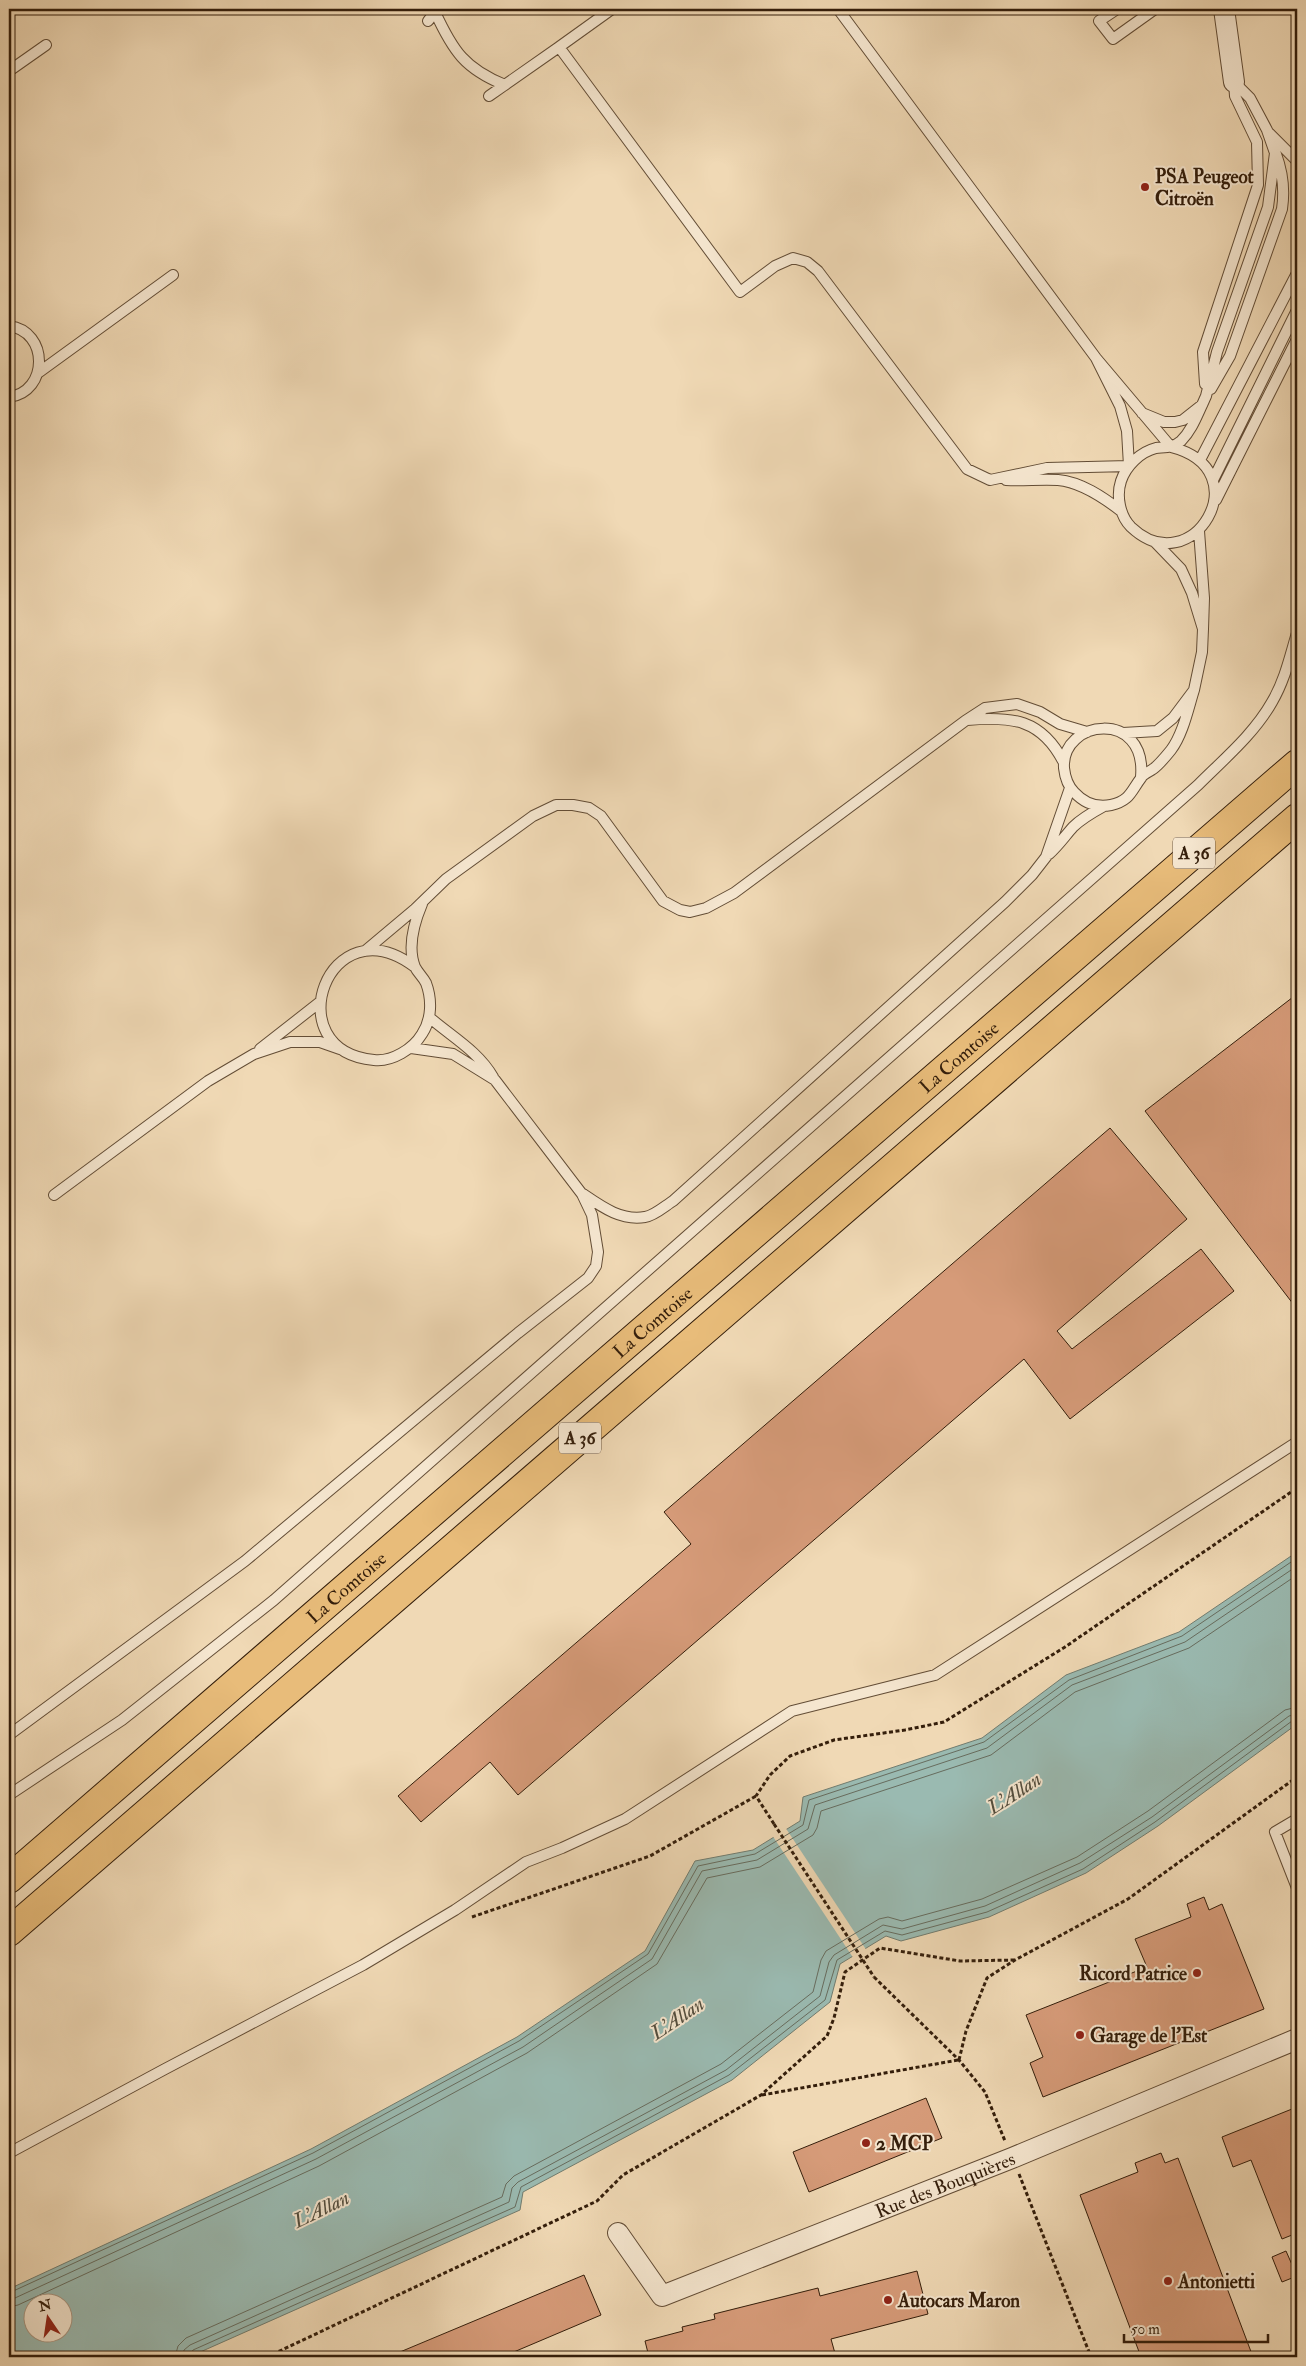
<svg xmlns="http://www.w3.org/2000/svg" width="1306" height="2366" font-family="'IM FELL Double Pica',serif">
	<rect width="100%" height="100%" fill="#f0d9b5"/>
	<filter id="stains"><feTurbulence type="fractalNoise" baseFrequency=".004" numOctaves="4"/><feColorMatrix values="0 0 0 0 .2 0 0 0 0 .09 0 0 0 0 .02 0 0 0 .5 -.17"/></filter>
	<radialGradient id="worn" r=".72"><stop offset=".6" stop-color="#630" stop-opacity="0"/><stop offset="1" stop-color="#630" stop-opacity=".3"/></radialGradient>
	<path fill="#9abab1" stroke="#717c6f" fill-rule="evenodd" d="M 1297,1552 L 1297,1724 L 1158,1826 L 1086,1873 L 989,1917 L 901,1941 L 886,1936 L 840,1964 L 830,2002 L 732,2080 L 523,2192 L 520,2210 L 189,2357 L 9,2357 L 9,2289 L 311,2149 L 517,2037 L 645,1951 L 695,1861 L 753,1850 L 800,1821 L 803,1797 L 982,1738 L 1066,1675 L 1179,1632 ZM 32,2304 L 62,2304 L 62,2334 L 32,2334 Z"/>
	<path fill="#f0d9b5" d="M 785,1827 L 867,1951 L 854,1959 L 772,1835 Z"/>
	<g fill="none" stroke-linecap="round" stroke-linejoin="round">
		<path stroke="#676c5e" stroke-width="1" d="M 9,2293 L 313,2153 L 519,2041 L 648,1954 L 698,1866 L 755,1854 L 803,1825 L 809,1800 L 984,1742 L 1069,1680 L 1182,1636 L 1297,1558
			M 9,2299 L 15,2298 L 316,2159 L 523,2047 L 652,1959 L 702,1871 L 757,1860 L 808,1829 L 815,1805 L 987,1748 L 1072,1685 L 1185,1642 L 1297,1566
			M 9,2307 L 18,2305 L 319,2166 L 527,2053 L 657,1964 L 707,1878 L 760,1867 L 813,1835 L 817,1828 L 821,1811 L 991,1755 L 1075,1692 L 1189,1648 L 1297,1575
			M 175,2357 L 178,2346 L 186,2338 L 502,2197 L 506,2184 L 514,2176 L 721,2064 L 813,1992 L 821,1960 L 826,1951 L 879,1919 L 888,1917 L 902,1921 L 982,1899 L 1077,1857 L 1148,1811 L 1285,1710 L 1297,1707
			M 183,2357 L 184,2350 L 190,2345 L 509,2202 L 512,2188 L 518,2182 L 726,2070 L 820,1996 L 829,1962 L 834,1955 L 883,1925 L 902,1929 L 985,1906 L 1080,1863 L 1152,1817 L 1289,1716 L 1297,1714
			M 189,2357 L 193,2350 L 515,2207 L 521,2187 L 729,2075 L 825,2000 L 837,1960 L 885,1931 L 902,1935 L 987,1912 L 1083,1869 L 1155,1822 L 1292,1721 L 1297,1720"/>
	</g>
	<path fill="#d69b79" stroke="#341e0b" d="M 1297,994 L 1297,1309 L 1145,1111 Z
		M 1110,1128 L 1187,1219 L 1057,1331 L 1072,1349 L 1201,1249 L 1234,1291 L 1070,1419 L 1024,1359 L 518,1795 L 490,1762 L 421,1822 L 398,1796 L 691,1544 L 664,1512 Z
		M 1204,1897 L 1209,1910 L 1222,1904 L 1264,2009 L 1043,2097 L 1030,2063 L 1043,2057 L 1026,2015 L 1147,1967 L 1135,1939 L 1191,1917 L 1187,1904 Z
		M 926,2098 L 942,2138 L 809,2192 L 793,2152 Z
		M 1297,2107 L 1297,2233 L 1282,2239 L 1251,2160 L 1233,2167 L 1222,2137 Z
		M 1161,2153 L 1165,2163 L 1178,2158 L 1253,2357 L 1141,2357 L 1080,2195 L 1138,2172 L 1135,2163 Z
		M 1286,2251 L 1297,2276 L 1282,2282 L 1272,2257 Z
		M 917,2271 L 928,2314 L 831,2339 L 836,2357 L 649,2357 L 645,2341 L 683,2331 L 682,2327 L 715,2319 L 714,2314 L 818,2288 L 820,2296 Z
		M 584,2275 L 601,2315 L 502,2357 L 388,2357 Z"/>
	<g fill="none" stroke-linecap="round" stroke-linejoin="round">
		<defs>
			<path id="service" d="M 612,9 L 559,47 L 740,292 L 775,266 L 793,258 L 807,262 L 818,271 L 967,469 L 990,480 L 1047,468 L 1129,466 L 1127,431 L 1120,406 L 1096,358
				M 838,9 L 1096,358 L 1171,447 C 1262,470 1192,585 1131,527 C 1120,516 1116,496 1121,481 C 1126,466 1140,452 1156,448 C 1165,447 1173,448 1181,441 C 1191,431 1196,418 1202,405
				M 1117,9 L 1099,21 L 1113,39 L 1155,9
				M 435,12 C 453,51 465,69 505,85
				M 428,21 L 435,12 L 433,9
				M 9,71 L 46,45
				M 489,96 L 559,47
				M 1269,133 L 1297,161
				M 9,326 C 49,331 49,392 9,397
				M 38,373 L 173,275
				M 1205,384 L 1203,352 L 1258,185 L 1257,142 L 1235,96 L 1234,82
				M 1211,389 L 1230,356 L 1282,209 C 1285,189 1283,173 1276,154
				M 1142,413 L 1164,422 L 1175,422 L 1183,420 L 1202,405 L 1206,396 L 1217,352 L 1268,207 L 1275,153 L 1267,130 L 1250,98 L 1234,82
				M 1200,460 L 1297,273
				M 1006,480 C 1023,481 1040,479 1058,480 C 1081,482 1103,497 1121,511
				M 1213,480 L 1297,310
				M 1216,500 L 1297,339
				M 1155,542 L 1181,569 L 1192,593 L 1203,629 L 1204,598 L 1199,531
				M 967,720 C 1012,716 1042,719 1064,763
				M 1123,733 L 1157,731 L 1173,718 L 1194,690 L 1202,652 L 1203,629
				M 1141,777 C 1147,709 1061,719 1064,768 C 1065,777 1067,785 1074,792 C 1084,803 1096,808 1111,805 C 1130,801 1131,791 1141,778 C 1143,774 1149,772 1153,769 C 1159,765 1166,756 1171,750 C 1183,734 1188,709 1194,690
				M 1049,854 C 1058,846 1065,836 1073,827 C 1082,818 1093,812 1104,806
				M 365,951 L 415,909 L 446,879 L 533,816 L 556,805 L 573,805 L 589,808 L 601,816 L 663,901 L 680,910 L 690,912 L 706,908 L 734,893 L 965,721 L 985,708 L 1017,704 L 1040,712 L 1060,724 L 1087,732
				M 415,967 C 328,901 275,1051 374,1060 C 392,1062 413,1049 422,1034 C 432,1019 432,999 426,983 C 423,977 418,973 415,967 C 407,947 414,923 422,904
				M 429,1017 C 452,1037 478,1051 493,1077
				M 260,1049 L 320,1002
				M 583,1194 C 602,1207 621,1221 645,1217 C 654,1216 665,1206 673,1201 L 1005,902 L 1032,875 L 1046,857 L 1070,788
				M 54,1195 L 208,1081 L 254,1054 L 290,1042 L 320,1042 L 340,1049
				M 9,1735 L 245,1561 L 518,1333 L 588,1278 L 596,1266 L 598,1252 L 592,1215 L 582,1194 L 495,1080 L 453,1054 L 411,1048
				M 9,1795 L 122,1720 L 274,1600 L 1198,785 C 1224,759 1254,734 1272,702 C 1285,680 1290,656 1297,633
				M 1297,1819 L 1275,1832 L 1297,1888
				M 9,2153 L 165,2069 L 363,1965 L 455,1910 L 526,1862 L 562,1848 L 625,1819 L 792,1711 L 935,1675 L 1297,1442"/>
			<g id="minor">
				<path d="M 1224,9 L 1234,82"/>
				<path id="s1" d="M 618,2233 L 662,2296 L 1012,2158 L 1297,2039"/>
			</g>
			<g id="motorway">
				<path id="s2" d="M 9,1879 L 1297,764"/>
				<path d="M 9,1932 L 1297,818"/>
			</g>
		</defs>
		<use href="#service" stroke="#634d36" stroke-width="12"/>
		<use href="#minor" stroke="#634d36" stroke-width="22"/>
		<use href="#motorway" stroke="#341e0b" stroke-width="30"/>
		<path stroke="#341e0b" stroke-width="3" stroke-dasharray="4 2.5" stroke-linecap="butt" d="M 774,1824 L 756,1796 L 770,1775 L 790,1756 L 834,1740 L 905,1730 L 944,1722 L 1065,1647 L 1297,1488
			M 472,1917 L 650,1856 L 756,1796
			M 874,1977 L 959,2060 L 985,2092 L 1005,2141
			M 959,2060 L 966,2031 L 987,1978 L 1015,1960 L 1128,1899 L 1297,1777
			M 762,2095 L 958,2060
			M 1019,2174 L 1091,2357
			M 267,2357 L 597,2201 L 623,2175 L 761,2095 L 827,2036 L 834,2018 L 845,1972 L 880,1948 L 960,1961 L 1015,1960"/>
		<use href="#service" stroke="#f5e6cf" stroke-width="10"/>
		<use href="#minor" stroke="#f5e6cf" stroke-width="20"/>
		<use href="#motorway" stroke="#e8bc7a" stroke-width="28"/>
		<path stroke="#341e0b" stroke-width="3" stroke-dasharray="4 2.5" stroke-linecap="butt" d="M 774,1824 L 874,1977"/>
	</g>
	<g fill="#8f2418" stroke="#f5e6cf" stroke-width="2">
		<circle cx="1145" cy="187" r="5"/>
		<circle cx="1197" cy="1973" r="5"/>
		<circle cx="1080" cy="2035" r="5"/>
		<circle cx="866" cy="2143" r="5"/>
		<circle cx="1168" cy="2281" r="5"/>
		<circle cx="888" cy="2300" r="5"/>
	</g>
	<g text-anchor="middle" stroke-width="4" stroke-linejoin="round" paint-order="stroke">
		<g fill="#f5e6cf" stroke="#6e5a46" stroke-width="1">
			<rect x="1173" y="837.5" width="42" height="31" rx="4"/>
			<rect x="559" y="1422.5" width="42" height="31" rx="4"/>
		</g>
		<g font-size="18" font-weight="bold" fill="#341e0b">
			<text x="1194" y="859">A 36</text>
			<text x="580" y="1444">A 36</text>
		</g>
		<g font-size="19" font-weight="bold" fill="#341e0b" stroke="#f5e6cf" text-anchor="start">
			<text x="1155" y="183">PSA Peugeot<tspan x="1155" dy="22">Citroën</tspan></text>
			<text x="1187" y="1980" text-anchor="end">Ricord Patrice</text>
			<text x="1090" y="2042">Garage de l'Est</text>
			<text x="876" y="2150">2 MCP</text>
			<text x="1178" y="2288">Antonietti</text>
			<text x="898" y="2307">Autocars Maron</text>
		</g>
		<g font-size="19" fill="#341e0b" stroke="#f5e6cf">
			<text dy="7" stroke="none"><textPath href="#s2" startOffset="1256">La Comtoise</textPath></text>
			<text dy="7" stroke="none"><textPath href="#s2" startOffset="851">La Comtoise</textPath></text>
			<text dy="7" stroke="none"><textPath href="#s2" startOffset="446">La Comtoise</textPath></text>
			<text dy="7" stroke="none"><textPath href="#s1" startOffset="381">Rue des Bouquières</textPath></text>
		</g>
		<g font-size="20" font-style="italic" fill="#534d3d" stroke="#f5e6cf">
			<text transform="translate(1014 1793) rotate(-33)" y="7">L'Allan</text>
			<text transform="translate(677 2018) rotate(-34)" y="7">L'Allan</text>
			<text transform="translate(321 2209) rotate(-26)" y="7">L'Allan</text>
		</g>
	</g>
	<rect width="1306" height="2366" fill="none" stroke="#f0d9b5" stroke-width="30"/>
	<rect x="10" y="10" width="1286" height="2346" fill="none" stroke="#341e0b" stroke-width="2.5"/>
	<rect x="15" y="15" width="1276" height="2336" fill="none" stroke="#341e0b"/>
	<g transform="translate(48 2318) rotate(347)"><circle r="24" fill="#f5e6cf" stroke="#a89681"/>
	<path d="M0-4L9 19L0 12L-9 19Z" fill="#8f2418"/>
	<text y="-8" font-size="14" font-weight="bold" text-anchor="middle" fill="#341e0b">N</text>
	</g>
	<path d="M1124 2334v8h144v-8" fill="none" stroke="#341e0b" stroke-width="2.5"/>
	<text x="1131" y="2334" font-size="15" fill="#341e0b" stroke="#f5e6cf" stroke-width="4" paint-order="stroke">50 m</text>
	<rect width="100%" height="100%" filter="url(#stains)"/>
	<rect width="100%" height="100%" fill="url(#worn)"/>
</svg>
